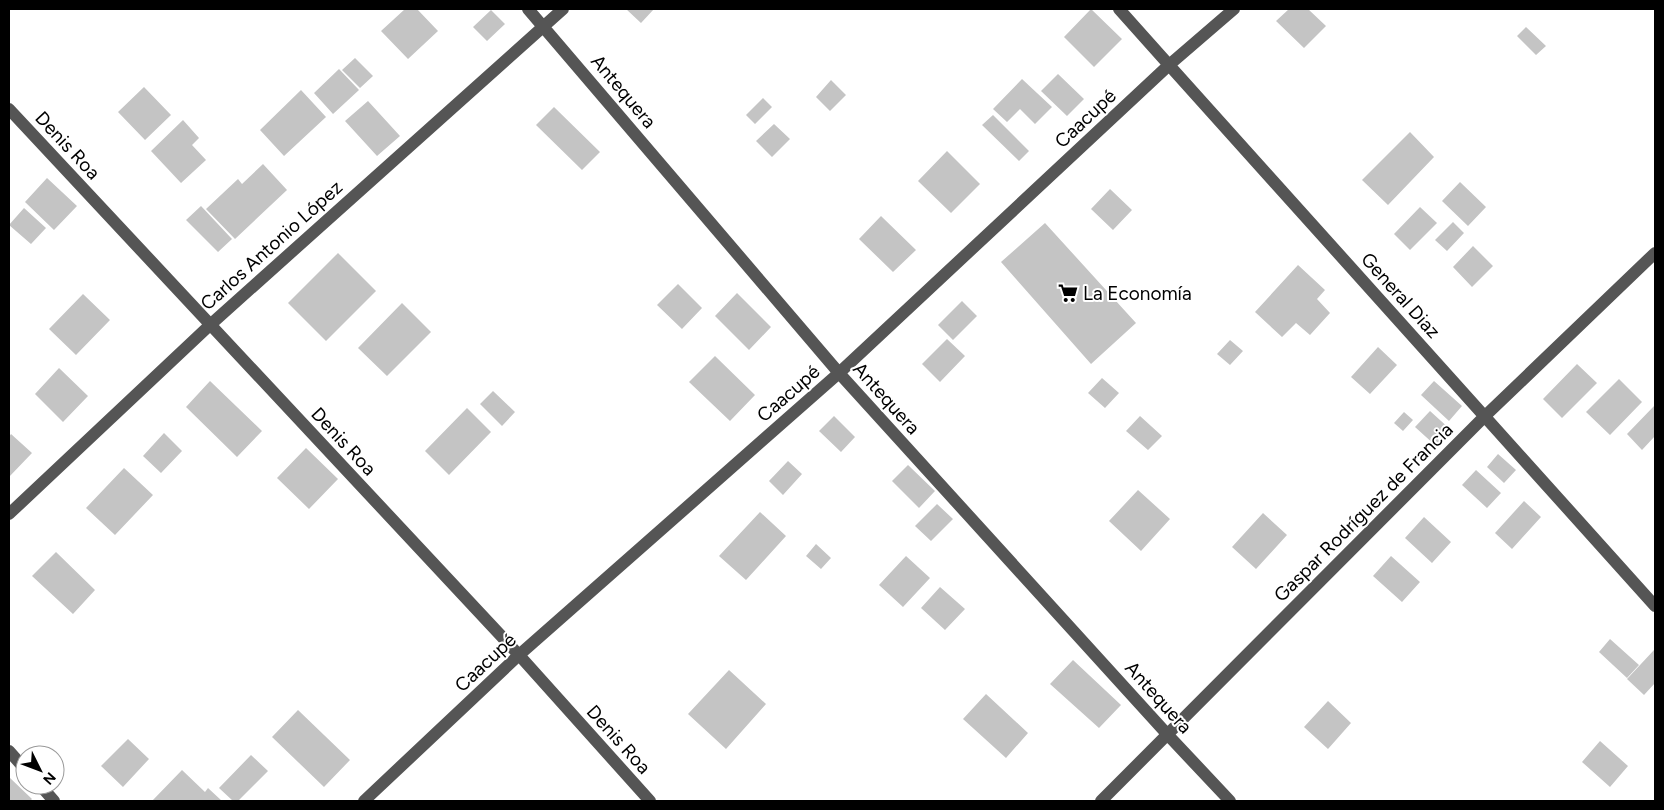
<svg xmlns="http://www.w3.org/2000/svg" width="1664" height="810" font-family="Figtree,sans-serif">
	<rect width="100%" height="100%" fill="#fff"/>
	<path fill="#c4c4c4" d="M 405,9 L 417,9 L 438,31 L 408,59 L 381,31 Z
		M 626,9 L 654,9 L 641,23 Z
		M 1091,9 L 1122,39 L 1094,67 L 1064,37 Z
		M 1289,9 L 1308,9 L 1326,26 L 1304,48 L 1276,21 Z
		M 491,10 L 505,24 L 487,41 L 473,27 Z
		M 1526,27 L 1546,46 L 1536,55 L 1517,36 Z
		M 355,58 L 373,76 L 360,88 L 342,70 Z
		M 339,69 L 359,90 L 333,114 L 314,93 Z
		M 1058,74 L 1084,99 L 1067,116 L 1041,91 Z
		M 1022,79 L 1052,107 L 1035,124 L 1020,109 L 1007,122 L 993,109 Z
		M 831,80 L 846,95 L 830,111 L 816,97 Z
		M 144,87 L 171,115 L 145,140 L 118,112 Z
		M 301,90 L 326,117 L 284,156 L 260,130 Z
		M 763,98 L 772,107 L 755,124 L 746,115 Z
		M 368,101 L 400,136 L 377,156 L 345,121 Z
		M 554,107 L 600,152 L 582,170 L 536,125 Z
		M 993,115 L 1029,151 L 1019,161 L 982,125 Z
		M 183,120 L 199,138 L 192,145 L 206,160 L 181,183 L 151,151 Z
		M 774,124 L 790,139 L 772,157 L 756,141 Z
		M 1410,132 L 1434,157 L 1388,205 L 1362,180 Z
		M 947,151 L 980,184 L 951,213 L 918,181 Z
		M 263,164 L 287,190 L 235,239 L 206,209 L 238,179 L 242,184 Z
		M 47,178 L 77,206 L 54,230 L 25,202 Z
		M 1460,182 L 1486,207 L 1468,226 L 1442,201 Z
		M 1110,189 L 1132,210 L 1113,230 L 1091,209 Z
		M 201,206 L 232,239 L 218,252 L 186,220 Z
		M 1420,207 L 1437,223 L 1410,250 L 1394,234 Z
		M 24,208 L 46,228 L 31,244 L 9,225 Z
		M 881,216 L 916,250 L 893,272 L 859,239 Z
		M 1453,222 L 1464,233 L 1447,251 L 1435,240 Z
		M 1045,223 L 1136,323 L 1091,364 L 1001,262 Z
		M 1473,246 L 1493,266 L 1472,287 L 1453,267 Z
		M 338,253 L 376,291 L 326,341 L 288,303 Z
		M 1298,265 L 1325,290 L 1317,299 L 1330,313 L 1310,335 L 1296,323 L 1282,337 L 1255,312 Z
		M 678,284 L 702,308 L 682,329 L 657,305 Z
		M 737,293 L 771,327 L 749,350 L 715,316 Z
		M 83,294 L 110,320 L 76,355 L 49,329 Z
		M 962,301 L 977,316 L 953,340 L 938,325 Z
		M 402,303 L 431,332 L 387,376 L 358,348 Z
		M 947,339 L 965,356 L 940,382 L 922,364 Z
		M 1230,340 L 1243,351 L 1230,365 L 1217,354 Z
		M 1378,347 L 1397,365 L 1370,394 L 1351,377 Z
		M 715,356 L 755,395 L 730,421 L 689,382 Z
		M 1577,364 L 1597,383 L 1562,418 L 1543,399 Z
		M 59,368 L 88,396 L 63,422 L 35,394 Z
		M 1102,378 L 1119,393 L 1105,408 L 1088,393 Z
		M 1619,379 L 1642,402 L 1610,435 L 1586,412 Z
		M 210,381 L 262,431 L 237,457 L 186,407 Z
		M 1434,381 L 1462,406 L 1449,421 L 1421,395 Z
		M 493,391 L 515,412 L 502,426 L 480,404 Z
		M 1655,405 L 1655,436 L 1642,450 L 1627,434 Z
		M 467,408 L 491,432 L 449,475 L 425,451 Z
		M 1430,411 L 1451,430 L 1436,446 L 1415,427 Z
		M 1404,412 L 1413,420 L 1403,431 L 1394,423 Z
		M 834,416 L 855,437 L 841,452 L 819,431 Z
		M 1140,416 L 1162,436 L 1148,450 L 1126,431 Z
		M 164,433 L 182,451 L 161,473 L 143,456 Z
		M 11,434 L 32,453 L 9,477 L 9,437 Z
		M 306,448 L 338,479 L 309,509 L 277,478 Z
		M 1498,454 L 1516,470 L 1504,483 L 1487,467 Z
		M 788,461 L 802,474 L 783,495 L 769,481 Z
		M 908,465 L 935,491 L 919,508 L 892,481 Z
		M 124,468 L 153,495 L 115,535 L 86,508 Z
		M 1476,470 L 1501,493 L 1487,508 L 1462,485 Z
		M 1138,490 L 1170,519 L 1141,551 L 1109,521 Z
		M 1524,501 L 1541,517 L 1512,549 L 1495,533 Z
		M 937,504 L 953,519 L 931,541 L 915,526 Z
		M 760,512 L 786,536 L 746,580 L 719,556 Z
		M 1263,513 L 1287,535 L 1256,569 L 1232,547 Z
		M 1424,517 L 1451,542 L 1432,563 L 1405,538 Z
		M 816,544 L 831,558 L 821,569 L 806,556 Z
		M 56,552 L 95,590 L 73,614 L 32,576 Z
		M 906,556 L 930,578 L 903,607 L 879,585 Z
		M 1391,556 L 1420,582 L 1402,602 L 1373,576 Z
		M 940,587 L 965,609 L 945,630 L 921,608 Z
		M 1610,639 L 1639,665 L 1627,678 L 1599,652 Z
		M 1654,650 L 1655,651 L 1655,683 L 1644,695 L 1627,679 Z
		M 1073,660 L 1121,705 L 1099,728 L 1050,684 Z
		M 729,670 L 766,704 L 726,749 L 688,714 Z
		M 986,694 L 1028,733 L 1006,758 L 963,719 Z
		M 1328,701 L 1351,723 L 1328,749 L 1304,727 Z
		M 298,710 L 350,760 L 324,787 L 272,737 Z
		M 128,739 L 149,759 L 123,787 L 101,766 Z
		M 1600,741 L 1628,766 L 1610,787 L 1582,762 Z
		M 251,755 L 268,771 L 238,801 L 233,801 L 219,788 Z
		M 182,770 L 205,792 L 208,788 L 222,801 L 152,801 Z
		M 9,777 L 32,799 L 30,801 L 9,801 Z"/>
	<g fill="none" stroke-linecap="round" stroke-linejoin="round">
		<path stroke="#555" stroke-width="12" d="M 528,9 L 839,373 L 1167,734 L 1230,801
			M 1119,9 L 1169,65 L 1655,606
			M 9,109 L 519,655 L 650,801
			M 9,514 L 210,325 L 563,9
			M 9,751 L 25,769
			M 40,785 L 54,801
			M 364,801 L 519,655 L 839,373 L 1169,65 L 1234,9
			M 1101,801 L 1485,416 L 1655,253"/>
	</g>
	<defs>
		<symbol id="supermarket-bare" viewBox="-9 -9 18 18"><path d="M-6-5.5h2.5l.6 2H6L4.5 2H-2.5L-4.4-4H-6ZM-1.5 3.2a1.3 1.3 0 1 0 .1 0ZM3 3.2a1.3 1.3 0 1 0 .1 0Z" fill="#000" stroke="#fff" stroke-width="2.5" paint-order="stroke"/></symbol>
	</defs>
	<g fill-rule="evenodd">
		<use href="#supermarket-bare" x="1054" y="279" width="28" height="28"/>
	</g>
	<g text-anchor="middle" stroke-width="4" stroke-linejoin="round" paint-order="stroke">
		<g font-size="19" fill="#000" stroke="#fff">
			<text transform="translate(624 91) rotate(50)" y="7">Antequera</text>
			<text transform="translate(1085 118) rotate(-43)" y="7">Caacupé</text>
			<text transform="translate(68 145) rotate(47)" y="7">Denis Roa</text>
			<text transform="translate(271 245) rotate(-42)" y="7">Carlos Antonio López</text>
			<text transform="translate(1401 295) rotate(48)" y="7">General Diaz</text>
			<text transform="translate(788 393) rotate(-41)" y="7">Caacupé</text>
			<text transform="translate(887 398) rotate(48)" y="7">Antequera</text>
			<text transform="translate(344 441) rotate(47)" y="7">Denis Roa</text>
			<text transform="translate(1363 512) rotate(-45)" y="7">Gaspar Rodríguez de Francia</text>
			<text transform="translate(485 662) rotate(-43)" y="7">Caacupé</text>
			<text transform="translate(1159 697) rotate(48)" y="7">Antequera</text>
			<text transform="translate(619 739) rotate(48)" y="7">Denis Roa</text>
		</g>
		<g font-size="19" fill="#000" stroke="#fff" text-anchor="start">
			<text x="1083" y="300">La Economía</text>
		</g>
	</g>
	<rect width="1664" height="810" fill="none" stroke="#000000" stroke-width="20"/>
	<g transform="translate(40 770) rotate(132)"><circle r="24" fill="#ffffff" stroke="#999999"/>
	<path d="M0-4L9 19L0 12L-9 19Z" fill="#000000"/>
	<text y="-8" font-size="14" font-weight="bold" text-anchor="middle" fill="#000000">N</text>
	</g>
</svg>
